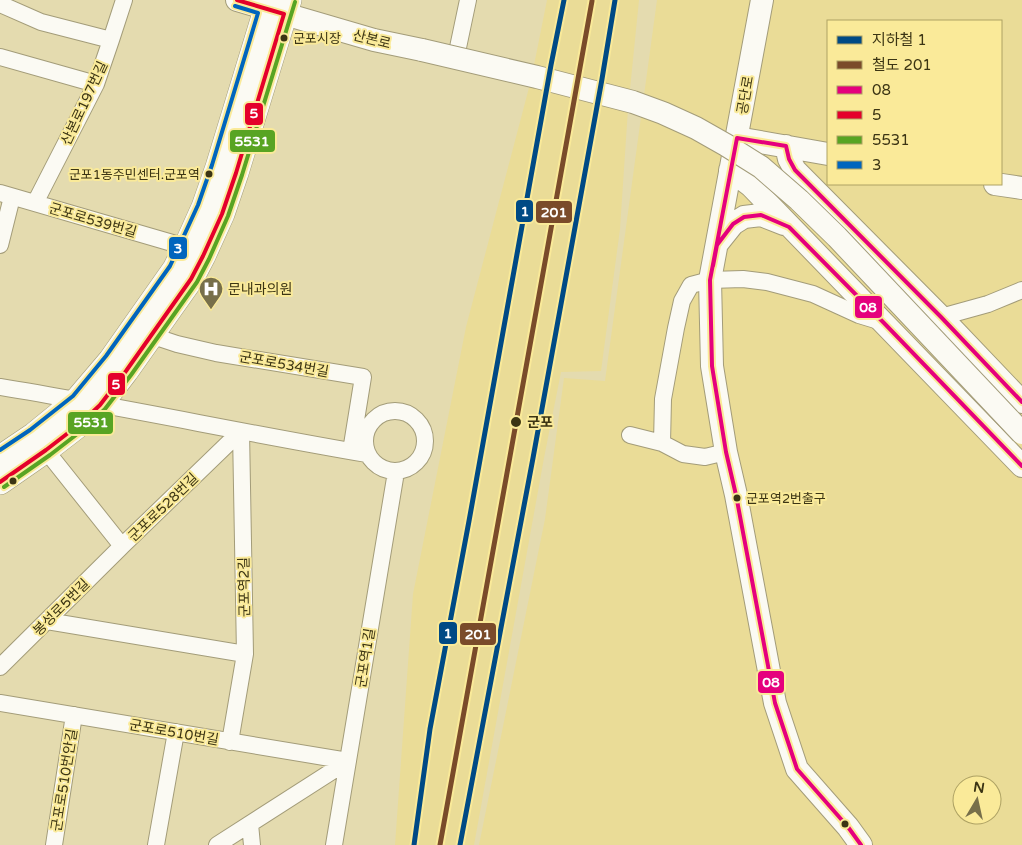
<svg xmlns="http://www.w3.org/2000/svg" width="1022" height="845" font-family="'Varela Round','Noto Sans KR',sans-serif">
	<rect width="100%" height="100%" fill="#e4dbaf"/>
	<path fill="#eadc97" fill-rule="evenodd" d="M 547,0 L 639,0 L 628,109 L 620,229 L 601,371 L 561,372 L 544,458 L 474,845 L 395,845 L 413,594 L 466,327 L 531,80 Z
		M 657,0 L 1022,0 L 1022,845 L 479,845 L 545,519 L 564,378 L 605,381 ZM 828,21 L 1001,21 L 1001,184 L 828,184 ZM 962,785 L 992,785 L 992,815 L 962,815 Z"/>
	<g fill="none" stroke-linecap="round" stroke-linejoin="round">
		<defs>
			<path id="street" d="M 0,4 L 41,22 L 111,40
				M 0,57 L 96,84
				M 456,57 L 468,0
				M 0,193 L 186,247
				M 35,203 L 96,84 L 111,40 L 124,0
				M 0,245 L 12,197
				M 941,317 L 988,304 L 1022,290
				M 145,329 L 162,339 L 177,344 L 216,353 L 363,377 L 351,451
				M 0,387 C 123,407 244,433 367,454
				M365 441a30 30 0 1 1 60 0a30 30 0 1 1-60 0Z
				M 630,435 L 662,443
				M 40,443 L 122,546 L 241,431
				M 726,452 L 705,457 L 683,454 L 662,443 L 663,399 L 676,328 L 682,301 L 691,285 L 710,280 L 743,279 L 767,282 L 813,294 L 859,315 L 882,322
				M 47,621 L 245,654
				M 0,667 L 122,546
				M 0,703 L 348,761
				M 230,742 L 245,654 L 241,431
				M 250,824 L 252,845
				M 54,845 L 74,715
				M 156,845 L 176,732
				M 217,845 L 348,761
				M 334,845 L 396,472"/>
			<path id="secondary" d="M 237,0 L 374,40 L 422,50
				M 762,0 L 710,280 L 712,366 L 726,452 L 736,495 L 775,703 L 797,769 L 848,827 L 861,845
				M 737,138 L 828,154
				M 786,146 L 789,159 L 795,170 L 941,317 L 1022,402
				M 730,170 L 751,186 L 1022,466
				M 995,184 L 1022,188
				M 717,244 L 733,224 L 744,217 L 761,215 L 784,224"/>
			<path id="primary" d="M 0,458 L 34,435 L 77,400 L 111,360 L 175,269 L 186,247 L 204,207 L 218,167 L 269,0
				M 0,482 L 46,450 L 81,423 L 100,405 L 126,371 L 191,279 L 203,256 L 222,214 L 236,173 L 289,0"/>
		</defs>
		<use href="#street" stroke="#a39c79" stroke-width="18"/>
		<use href="#secondary" stroke="#a39c79" stroke-width="24"/>
		<use href="#primary" stroke="#a39c79" stroke-width="26"/>
		<use href="#street" stroke="#fbfaf3" stroke-width="16"/>
		<use href="#secondary" stroke="#fbfaf3" stroke-width="22"/>
		<use href="#primary" stroke="#fbfaf3" stroke-width="25"/>
		<defs>
			<path id="secondary-bridge" d="M 422,50 L 537,77 L 633,102 L 663,113 L 696,128 L 726,145 L 761,167 L 799,200 L 837,237 L 1022,433"/>
		</defs>
		<use href="#secondary-bridge" stroke="#a39c79" stroke-width="24" stroke-linecap="butt"/>
		<use href="#secondary-bridge" stroke="#fbfaf3" stroke-width="22"/>
		<defs>
			<path id="bus-1" d="M 713,266 L 717,245 L 733,224 L 744,217 L 761,215 L 789,227 L 884,323 L 1022,466
				M 861,845 L 848,827 L 797,769 L 775,703 L 736,495 L 726,452 L 712,366 L 710,280 L 737,138 L 786,146 L 789,159 L 795,170 L 941,317 L 1022,402"/>
			<path id="bus-2" d="M 0,482 L 46,450 L 81,423 L 100,405 L 126,371 L 191,279 L 203,256 L 222,214 L 236,173 L 284,14 L 237,0"/>
			<path id="bus-3" d="M 4,487 L 50,455 L 85,428 L 105,409 L 131,375 L 197,282 L 209,259 L 228,216 L 242,175 L 295,2"/>
			<path id="bus-4" d="M 0,450 L 30,430 L 73,396 L 106,356 L 170,266 L 198,205 L 212,165 L 258,13 L 235,6"/>
		</defs>
		<use href="#bus-1" stroke="#faea99" stroke-width="8"/>
		<use href="#bus-2" stroke="#faea99" stroke-width="8"/>
		<use href="#bus-3" stroke="#faea99" stroke-width="8"/>
		<use href="#bus-4" stroke="#faea99" stroke-width="8"/>
		<use href="#bus-1" stroke="#e5007d" stroke-width="4"/>
		<use href="#bus-2" stroke="#e4002b" stroke-width="4"/>
		<use href="#bus-3" stroke="#58a423" stroke-width="4"/>
		<use href="#bus-4" stroke="#0065bd" stroke-width="4"/>
		<defs>
			<path id="rail-1" d="M 440,845 L 592,1"/>
		</defs>
		<use href="#rail-1" stroke="#faea99" stroke-width="9"/>
		<use href="#rail-1" stroke="#7a4b2a" stroke-width="5"/>
		<defs>
			<path id="metro-1" d="M 414,845 L 430,729 L 469,521 L 551,65 L 564,0
				M 460,845 L 533,458 L 602,79 L 615,0"/>
		</defs>
		<use href="#metro-1" stroke="#faea99" stroke-width="9"/>
		<use href="#metro-1" stroke="#004a85" stroke-width="5"/>
	</g>
	<defs>
		<symbol id="hospital-pin" viewBox="-11 -11 22 30"><path d="M0 17L-7.5 6A9.5 9.5 0 1 1 7.5 6Z" fill="#776f4a" stroke="#faea99"/><path d="M-5-5h3v3.5h4V-5h3V5h-3V1.5h-4V5h-3Z" fill="#fff"/></symbol>
	</defs>
	<g fill-rule="evenodd">
		<use href="#hospital-pin" x="197" y="275" width="28" height="38"/>
	</g>
	<g fill="#3c3514" stroke="#faea99" stroke-width="2">
		<circle cx="284" cy="38" r="4.5"/>
		<circle cx="209" cy="174" r="4.5"/>
		<circle cx="516" cy="422" r="6"/>
		<circle cx="13" cy="481" r="4.5"/>
		<circle cx="737" cy="498" r="4.5"/>
		<circle cx="845" cy="824" r="4.5"/>
	</g>
	<g text-anchor="middle" stroke-width="4" stroke-linejoin="round" paint-order="stroke">
		<g font-size="13" fill="#3c3514" stroke="#faea99" text-anchor="start">
			<text x="293" y="43">군포시장</text>
			<text x="200" y="179" text-anchor="end">군포1동주민센터.군포역</text>
			<text x="746" y="503">군포역2번출구</text>
		</g>
		<g font-size="14" fill="#3c3514" stroke="#faea99">
			<text transform="translate(372 39) rotate(14)" y="5">산본로</text>
			<text transform="translate(745 95) rotate(-80)" y="5">공단로</text>
			<text transform="translate(84 103) rotate(-65)" y="5">산본로197번길</text>
			<text transform="translate(93 220) rotate(16)" y="5">군포로539번길</text>
			<text transform="translate(284 364) rotate(10)" y="5">군포로534번길</text>
			<text transform="translate(163 507) rotate(-44)" y="5">군포로528번길</text>
			<text transform="translate(244 587) rotate(-91)" y="5">군포역2길</text>
			<text transform="translate(61 607) rotate(-45)" y="5">봉성로5번길</text>
			<text transform="translate(365 658) rotate(-81)" y="5">군포역1길</text>
			<text transform="translate(174 732) rotate(10)" y="5">군포로510번길</text>
			<text transform="translate(64 780) rotate(-81)" y="5">군포로510번안길</text>
		</g>
		<g font-size="14" fill="#3c3514" stroke="#faea99" text-anchor="start">
			<text x="228" y="294">문내과의원</text>
		</g>
		<g font-size="14" font-weight="bold" fill="#3c3514" stroke="#faea99" text-anchor="start">
			<text x="527" y="427">군포</text>
		</g>
	</g>
	<g stroke="#faea99" stroke-width="2">
		<rect x="244" y="102" width="20" height="24" rx="5" fill="#e4002b"/>
		<rect x="229" y="129" width="47" height="24" rx="5" fill="#58a423"/>
		<rect x="515" y="199" width="19" height="24" rx="5" fill="#004a85"/>
		<rect x="535" y="200" width="38" height="24" rx="5" fill="#7a4b2a"/>
		<rect x="168" y="236" width="20" height="24" rx="5" fill="#0065bd"/>
		<rect x="854" y="295" width="29" height="24" rx="5" fill="#e5007d"/>
		<rect x="107" y="372" width="19" height="24" rx="5" fill="#e4002b"/>
		<rect x="67" y="411" width="47" height="24" rx="5" fill="#58a423"/>
		<rect x="438" y="621" width="20" height="24" rx="5" fill="#004a85"/>
		<rect x="459" y="622" width="38" height="24" rx="5" fill="#7a4b2a"/>
		<rect x="757" y="670" width="28" height="24" rx="5" fill="#e5007d"/>
	</g>
	<g font-size="14" text-anchor="middle" font-weight="bold" fill="#fff">
		<text x="254" y="118">5</text>
		<text x="252" y="146">5531</text>
		<text x="525" y="216">1</text>
		<text x="554" y="217">201</text>
		<text x="178" y="253">3</text>
		<text x="868" y="312">08</text>
		<text x="116" y="389">5</text>
		<text x="91" y="427">5531</text>
		<text x="448" y="638">1</text>
		<text x="478" y="639">201</text>
		<text x="771" y="687">08</text>
	</g>
	<rect x="827" y="20" width="175" height="165" fill="#faea99" stroke="#aea264"/>
	<rect x="837" y="36" width="25" height="8" fill="#004a85" stroke="#aea264"/>
	<text x="872" y="45" font-size="15" fill="#3c3514">지하철 1</text>
	<rect x="837" y="61" width="25" height="8" fill="#7a4b2a" stroke="#aea264"/>
	<text x="872" y="70" font-size="15" fill="#3c3514">철도 201</text>
	<rect x="837" y="86" width="25" height="8" fill="#e5007d" stroke="#aea264"/>
	<text x="872" y="95" font-size="15" fill="#3c3514">08</text>
	<rect x="837" y="111" width="25" height="8" fill="#e4002b" stroke="#aea264"/>
	<text x="872" y="120" font-size="15" fill="#3c3514">5</text>
	<rect x="837" y="136" width="25" height="8" fill="#58a423" stroke="#aea264"/>
	<text x="872" y="145" font-size="15" fill="#3c3514">5531</text>
	<rect x="837" y="161" width="25" height="8" fill="#0065bd" stroke="#aea264"/>
	<text x="872" y="170" font-size="15" fill="#3c3514">3</text>
	<g transform="translate(977 800) rotate(9)"><circle r="24" fill="#faea99" stroke="#aea264"/>
	<path d="M0-4L9 19L0 12L-9 19Z" fill="#776f4a"/>
	<text y="-8" font-size="14" font-weight="bold" text-anchor="middle" fill="#3c3514">N</text>
	</g>
</svg>
